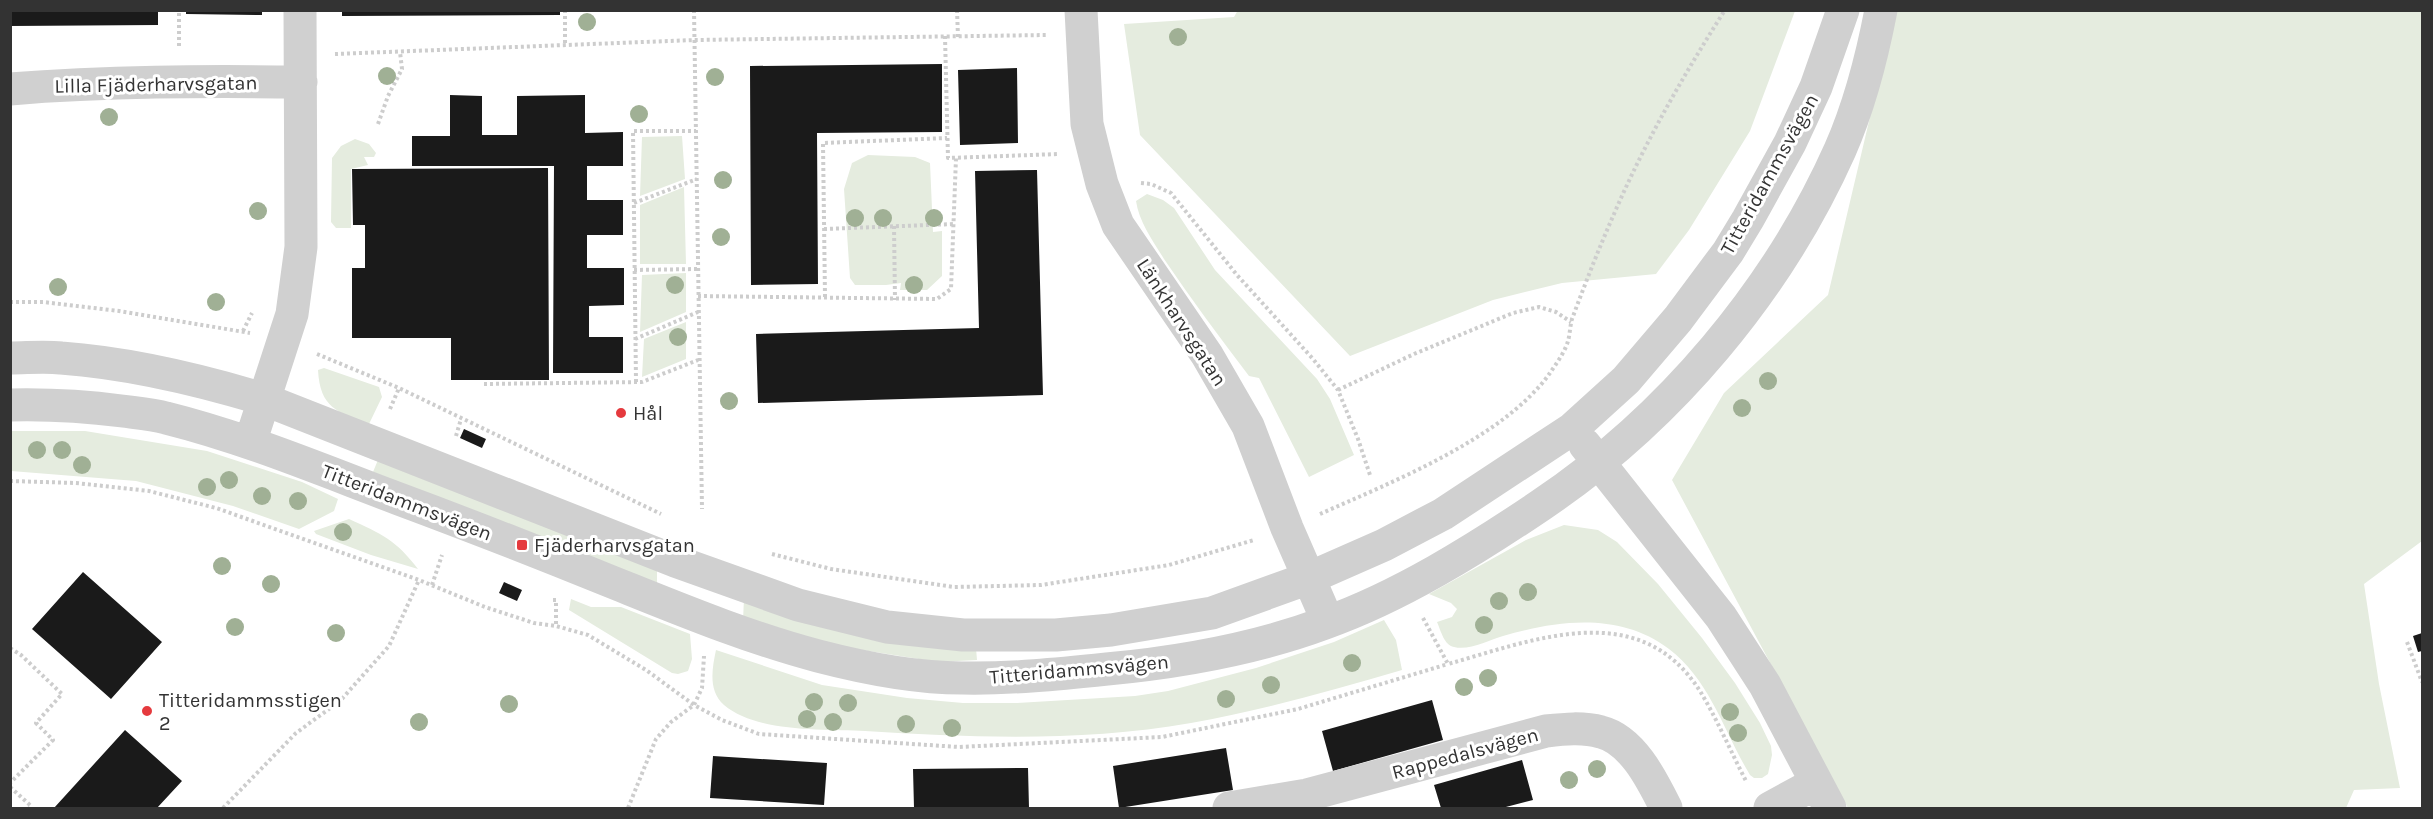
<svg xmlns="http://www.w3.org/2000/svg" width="2433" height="819" font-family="Karla,sans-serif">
	<rect width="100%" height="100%" fill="#fff"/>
	<path fill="#e5ecdf" d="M 1238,10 L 1795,10 L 1795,11 L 1750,131 L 1689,230 L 1656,274 L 1562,283 L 1493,300 L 1350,356 L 1140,135 L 1124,24 L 1234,17 Z
		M 1895,11 L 2422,11 L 2422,541 L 2364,584 L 2379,684 L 2400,788 L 2354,790 L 2346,808 L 1848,808 L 1672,480 L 1724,393 L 1828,295 Z
		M 682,136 L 685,179 L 640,196 L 642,137 Z
		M 355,139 L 369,144 L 376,153 L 374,157 L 364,157 L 368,165 L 351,169 L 351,228 L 336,228 L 331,222 L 332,158 L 341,146 Z
		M 868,155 L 915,157 L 930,163 L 933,232 L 942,231 L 942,276 L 927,290 L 900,290 L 901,283 L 886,285 L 855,285 L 850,278 L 844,189 L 852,163 Z
		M 684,187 L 686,264 L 640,264 L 640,205 Z
		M 1147,194 L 1163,200 L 1174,208 L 1215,270 L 1317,379 L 1330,399 L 1354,455 L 1309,477 L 1259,378 L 1249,376 C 1220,338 1191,299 1164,259 C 1153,241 1139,222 1136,201 Z
		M 686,273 L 686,312 L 640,332 L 642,275 Z
		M 686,322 L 686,359 L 642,377 L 644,339 Z
		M 324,368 L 379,387 L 382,397 L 369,424 C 337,412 320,408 318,370 Z
		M 11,431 L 85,431 L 207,451 L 302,482 L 338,499 L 334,511 L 299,529 L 233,506 L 136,481 L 11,471 Z
		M 380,455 L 657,563 L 657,585 L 373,472 Z
		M 349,519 C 382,534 396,540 418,569 L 371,555 L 316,534 L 314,531 Z
		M 1564,525 L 1598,530 L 1617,542 L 1658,584 L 1702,638 L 1735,683 L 1760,723 L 1771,746 L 1772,755 L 1768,774 L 1762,778 L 1754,778 L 1750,775 C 1725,734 1710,680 1669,649 C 1620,612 1558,620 1503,636 C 1489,640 1469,651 1454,647 C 1444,645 1441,631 1437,622 L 1452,617 L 1457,609 L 1451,603 L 1429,594 L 1526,540 Z
		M 744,598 L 976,648 L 977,660 L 938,662 L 837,646 L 743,621 Z
		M 571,599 L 591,607 L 621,607 L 690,634 L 692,659 L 688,671 L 678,674 L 672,673 L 569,610 Z
		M 1384,620 L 1396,640 L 1402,670 C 1333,690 1261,711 1191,723 C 1083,742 973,738 865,731 C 824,729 757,733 724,705 C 708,691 712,669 716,650 L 822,685 L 907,698 L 963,703 L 1017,703 L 1135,696 L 1168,691 L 1256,668 L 1334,642 Z"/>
	<path fill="#1a1a1a" d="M 10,10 L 158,10 L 158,25 L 10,26 Z
		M 186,10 L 262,10 L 262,15 L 186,14 Z
		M 342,10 L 560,10 L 560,15 L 342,16 Z
		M 942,64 L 942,132 L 817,133 L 818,284 L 751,285 L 750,66 Z
		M 1017,68 L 1018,143 L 960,145 L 958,70 Z
		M 450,95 L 482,96 L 482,135 L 517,135 L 517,96 L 585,95 L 585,133 L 623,132 L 623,166 L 587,166 L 587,200 L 623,200 L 623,235 L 587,235 L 587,268 L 624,268 L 624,305 L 589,306 L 589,337 L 623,337 L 623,373 L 553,373 L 554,166 L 412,166 L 412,136 L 450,136 Z
		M 548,168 L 549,380 L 451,380 L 451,338 L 352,338 L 352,268 L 365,268 L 365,225 L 353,225 L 352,169 Z
		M 1037,170 L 1043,395 L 758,403 L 756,334 L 979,328 L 975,171 Z
		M 464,429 L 486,439 L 482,448 L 460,438 Z
		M 83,572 L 162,642 L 111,699 L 32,629 Z
		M 504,582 L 522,590 L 517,601 L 499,593 Z
		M 2422,633 L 2422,651 L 2418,652 L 2413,636 Z
		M 1432,700 L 1443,740 L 1333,771 L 1322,731 Z
		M 125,730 L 182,781 L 157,808 L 54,808 Z
		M 1226,748 L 1233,790 L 1119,808 L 1113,766 Z
		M 713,756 L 827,763 L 824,805 L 710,798 Z
		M 1522,760 L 1533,800 L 1502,808 L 1441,808 L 1434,785 Z
		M 1028,768 L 1029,808 L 914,808 L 913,769 Z"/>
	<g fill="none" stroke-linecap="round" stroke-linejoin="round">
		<path stroke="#cdcdcd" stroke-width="4" stroke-dasharray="3 3" stroke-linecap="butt" d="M 565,10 L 565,46
			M 694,10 L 702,509
			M 957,10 L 958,37
			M 945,36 L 948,158 L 1059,154
			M 179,46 L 179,10
			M 335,54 L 695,40 L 1047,35
			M 378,124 L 388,96 L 402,69 L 400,52
			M 1141,183 L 1151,184 L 1171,193 L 1237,275 L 1313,359 L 1338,390 L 1358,439 L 1370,475
			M 634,203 L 697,179
			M 894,226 L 895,300
			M 824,229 L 954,224
			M 634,270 L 698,269
			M 698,296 L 937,299 L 951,289 L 956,158
			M 825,297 L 823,143 L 947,138
			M 10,302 L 43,302 L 119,311 L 250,333
			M 243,331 L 252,313
			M 635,339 L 698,312
			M 317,354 L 399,388 L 661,514
			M 636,382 L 633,131 L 696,131
			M 484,384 L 642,382 L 698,360
			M 1338,390 L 1414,354 L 1513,313 L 1539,307 L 1556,312 L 1571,322
			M 390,409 L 399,388
			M 456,436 L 461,419
			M 10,481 L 76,483 L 149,491 L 216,508 L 419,580 L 485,607 L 534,623 L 556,626 L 588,635 L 646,670 L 694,705 L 722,720 L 759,734 L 959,747 L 1162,737 L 1298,709 L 1448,664
			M 1320,514 C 1392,482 1504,438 1550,373 C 1556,364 1565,352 1568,341 C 1570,334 1570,326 1572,319 C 1585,284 1599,248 1614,214 C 1645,142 1683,76 1725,10
			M 772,554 L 831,569 L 954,587 L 1041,585 L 1169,565 L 1254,540
			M 432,585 L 442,555
			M 553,600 L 556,600 L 556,626
			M 1423,618 L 1448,664 C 1534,640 1639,596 1700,691 C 1717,719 1731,752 1746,781
			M 2407,642 L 2422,682
			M 10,648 L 21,655 L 62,694 L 36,723 L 53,740 L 10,783
			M 10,787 L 31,806 L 29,808
			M 223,808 L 296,733 L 340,701 L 389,646 L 419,580
			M 628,808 L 656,739 L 671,722 L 694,705 L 702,688 L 704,656"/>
		<path stroke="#d0d0d0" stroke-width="33" d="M 1081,10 L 1087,124 L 1102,184 L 1118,225 L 1207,355 L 1248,426 L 1287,528 L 1328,622
			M 10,89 C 107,81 204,81 301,82
			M 10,358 C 27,358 44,356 61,358 C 130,363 197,379 263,399 L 675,561 L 798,605 L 887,627 L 963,635 L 1056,635 L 1111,630 L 1212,613 L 1309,578 L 1384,545 L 1443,514 L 1572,429 L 1626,380 L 1678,319 L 1728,252 L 1748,219 L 1790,143 L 1816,87 L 1843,10
			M 10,405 C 50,404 83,406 122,411 C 137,413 152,414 166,418 C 246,438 322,470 399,499 C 469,525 538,552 607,580 C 677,608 746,637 818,656 C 864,668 914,678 962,678 C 1010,679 1059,674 1107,669 C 1181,662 1255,649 1325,623 C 1399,597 1476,549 1541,505 C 1669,419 1777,291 1840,150 C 1859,107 1872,57 1881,10
			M 250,443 L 292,314 L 301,247 L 300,10
			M 1585,445 L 1721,617 L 1765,685 L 1830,808
			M 1229,808 L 1307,795 L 1546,731 C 1564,729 1583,727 1601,732 C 1633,740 1653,782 1666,808
			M 1770,808 L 1816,783"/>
	</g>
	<g fill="#a0b095">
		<circle cx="587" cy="22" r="9"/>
		<circle cx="1178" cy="37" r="9"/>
		<circle cx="387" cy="76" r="9"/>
		<circle cx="715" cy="77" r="9"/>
		<circle cx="639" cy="114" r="9"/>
		<circle cx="109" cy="117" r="9"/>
		<circle cx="723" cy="180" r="9"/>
		<circle cx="258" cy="211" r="9"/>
		<circle cx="855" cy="218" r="9"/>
		<circle cx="883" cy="218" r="9"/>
		<circle cx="934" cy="218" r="9"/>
		<circle cx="721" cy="237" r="9"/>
		<circle cx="675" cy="285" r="9"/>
		<circle cx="914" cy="285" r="9"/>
		<circle cx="58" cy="287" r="9"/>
		<circle cx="216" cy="302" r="9"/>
		<circle cx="678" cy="337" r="9"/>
		<circle cx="1768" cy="381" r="9"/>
		<circle cx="729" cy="401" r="9"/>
		<circle cx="1742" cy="408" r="9"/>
		<circle cx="37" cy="450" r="9"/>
		<circle cx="62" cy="450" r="9"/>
		<circle cx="82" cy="465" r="9"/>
		<circle cx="229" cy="480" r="9"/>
		<circle cx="207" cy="487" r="9"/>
		<circle cx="262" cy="496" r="9"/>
		<circle cx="298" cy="501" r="9"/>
		<circle cx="343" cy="532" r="9"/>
		<circle cx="222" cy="566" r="9"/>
		<circle cx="271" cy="584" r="9"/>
		<circle cx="1528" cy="592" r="9"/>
		<circle cx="1499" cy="601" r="9"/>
		<circle cx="1484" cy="625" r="9"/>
		<circle cx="235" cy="627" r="9"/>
		<circle cx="336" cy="633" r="9"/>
		<circle cx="1352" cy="663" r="9"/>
		<circle cx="1488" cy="678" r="9"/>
		<circle cx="1271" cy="685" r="9"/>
		<circle cx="1464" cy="687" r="9"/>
		<circle cx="1226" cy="699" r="9"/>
		<circle cx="814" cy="702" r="9"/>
		<circle cx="848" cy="703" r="9"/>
		<circle cx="509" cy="704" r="9"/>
		<circle cx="1730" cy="712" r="9"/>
		<circle cx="807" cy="719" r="9"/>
		<circle cx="419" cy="722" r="9"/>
		<circle cx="833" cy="722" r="9"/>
		<circle cx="906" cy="724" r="9"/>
		<circle cx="952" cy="728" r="9"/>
		<circle cx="1738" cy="733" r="9"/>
		<circle cx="1597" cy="769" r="9"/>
		<circle cx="1569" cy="780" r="9"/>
	</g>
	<g fill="#e53a3e" stroke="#fff" stroke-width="2">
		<circle cx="621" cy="413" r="6"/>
		<rect x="516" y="539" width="12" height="12" rx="3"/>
		<circle cx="147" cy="711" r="6"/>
	</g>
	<g text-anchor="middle" stroke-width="6" stroke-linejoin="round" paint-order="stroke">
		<g font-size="20" fill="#333" stroke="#fff">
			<text transform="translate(156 84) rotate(-1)" y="7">Lilla Fjäderharvsgatan</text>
			<text transform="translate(1769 174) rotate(-61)" y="7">Titteridammsvägen</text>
			<text transform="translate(1182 322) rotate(57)" y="7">Länkharvsgatan</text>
			<text transform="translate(407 502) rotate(21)" y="7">Titteridammsvägen</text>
			<text transform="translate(1079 669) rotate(-5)" y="7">Titteridammsvägen</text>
			<text transform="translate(1465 753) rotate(-15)" y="7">Rappedalsvägen</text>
		</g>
		<g font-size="20" fill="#333" stroke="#fff" text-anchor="start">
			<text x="633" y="420">Hål</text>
			<text x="534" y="552">Fjäderharvsgatan</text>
			<text x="159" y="707">Titteridammsstigen<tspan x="159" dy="23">2</tspan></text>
		</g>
	</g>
	<rect width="2433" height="819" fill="none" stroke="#333333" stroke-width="24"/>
</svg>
